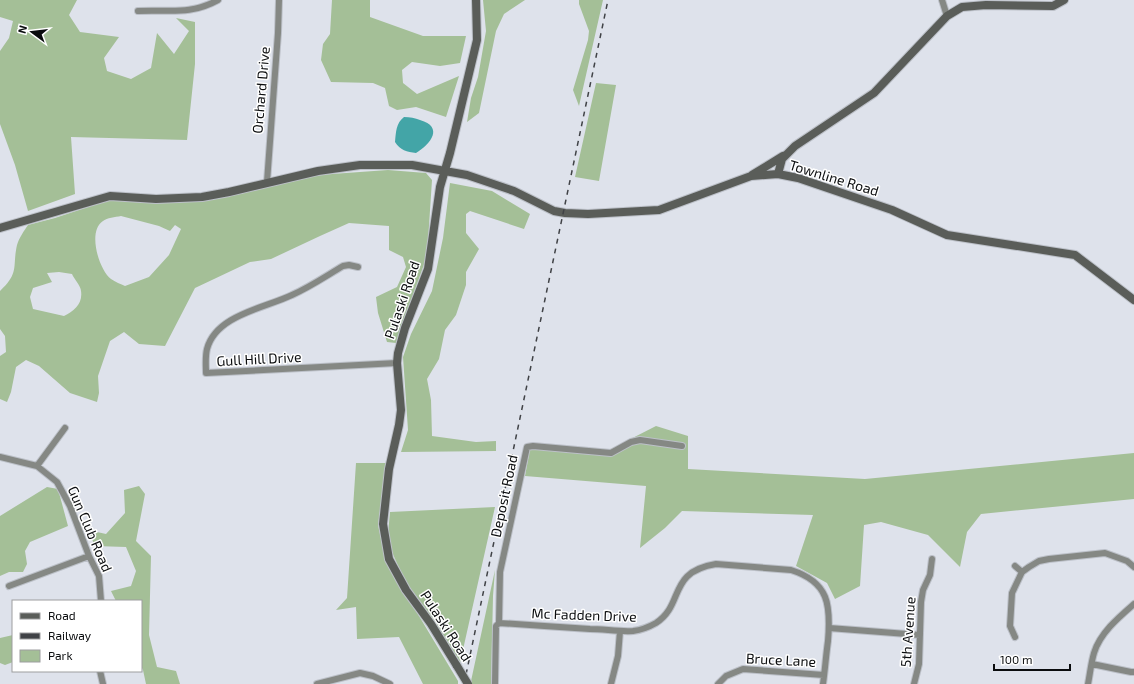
<svg xmlns="http://www.w3.org/2000/svg" width="1134" height="684" font-family="'Exo 2',sans-serif">
	<rect width="100%" height="100%" fill="#dee2eb"/>
	<path fill="#a4bf97" fill-rule="evenodd" d="M 0,0 L 77,0 L 69,15 L 80,32 L 119,37 L 104,58 L 107,71 L 131,79 L 151,68 L 157,33 L 174,54 L 189,31 L 176,18 L 195,22 L 195,64 L 187,140 L 71,137 L 75,194 L 28,211 L 15,165 L 0,124 L 0,51 L 9,38 L 13,21 L 0,17 Z
		M 332,0 L 370,0 L 370,17 L 423,36 L 466,36 L 460,63 L 440,66 L 412,62 L 402,70 L 403,83 L 417,94 L 459,76 L 446,117 L 416,107 L 397,110 L 389,106 L 385,88 L 373,83 L 331,82 L 321,60 L 323,44 L 330,34 Z
		M 483,0 L 525,0 L 504,14 L 496,31 L 479,113 L 467,122 L 471,98 L 478,77 L 486,31 Z
		M 579,0 L 603,0 L 579,106 L 573,90 L 588,40 L 589,31 L 579,4 Z
		M 596,83 L 616,85 L 599,181 L 575,177 Z
		M 388,170 L 426,173 L 432,180 L 427,256 L 396,343 L 387,342 L 378,313 L 376,297 L 397,287 L 406,267 L 403,257 L 389,250 L 389,226 L 349,223 L 320,236 L 271,259 L 250,262 L 195,288 L 165,346 L 139,344 L 124,332 L 110,341 L 98,376 L 99,393 L 97,402 L 70,393 L 39,366 L 26,360 L 16,367 L 11,392 L 7,402 L 0,399 L 0,356 L 6,352 L 5,336 L 0,329 L 0,291 C 20,272 12,267 17,245 C 19,238 24,231 28,225 L 55,218 L 112,199 L 192,200 L 318,175 ZM 121,216 L 159,226 L 170,231 L 175,225 L 181,229 L 169,255 L 149,277 L 125,286 C 121,284 115,282 111,279 C 99,270 87,231 103,221 C 107,218 115,217 121,216 ZM 59,272 L 72,274 C 74,279 81,286 81,291 C 83,304 74,311 64,316 L 33,309 L 30,297 L 33,288 L 52,282 L 47,273 Z
		M 450,183 L 492,191 L 530,214 L 524,229 L 470,211 L 466,214 L 466,233 L 479,249 L 466,272 L 466,285 L 456,315 L 445,330 L 439,359 L 427,379 L 431,400 L 432,436 L 476,442 L 496,441 L 496,451 L 401,452 L 408,430 L 403,357 L 411,334 L 432,291 L 443,238 Z
		M 656,426 L 688,436 L 688,469 L 865,479 L 1134,453 L 1134,499 L 981,514 L 967,532 L 960,567 L 928,535 L 881,522 L 864,525 L 860,586 L 835,599 L 827,583 L 796,566 L 813,515 L 682,511 L 665,528 L 640,548 L 646,486 L 525,476 L 531,443 L 609,450 Z
		M 356,463 L 387,463 L 378,525 L 386,561 L 458,681 L 458,684 L 423,684 L 399,637 L 357,639 L 356,607 L 336,610 L 347,598 Z
		M 139,486 L 145,494 L 136,541 L 151,556 L 149,635 L 157,667 L 176,671 L 180,684 L 146,684 L 143,670 L 141,666 L 141,601 L 116,601 L 111,591 L 131,586 L 136,571 L 126,547 L 95,546 L 88,530 L 106,534 L 125,513 L 124,490 Z
		M 47,487 L 58,489 L 68,526 L 30,542 L 25,551 L 27,564 L 23,572 L 9,572 L 0,576 L 0,516 Z
		M 495,507 L 460,663 L 403,577 L 392,552 L 388,534 L 390,512 Z
		M 495,570 L 493,596 L 491,684 L 472,684 L 471,681 Z
		M 13,635 L 13,662 L 5,665 L 0,663 L 0,638 Z"/>
	<path fill="#43a5a7" d="M 404,117 C 410,117 415,118 420,120 C 444,127 431,144 416,153 C 407,152 400,150 395,142 C 396,132 396,123 404,117 Z"/>
	<g fill="none" stroke-linecap="round" stroke-linejoin="round">
		<defs>
			<path id="street" d="M 942,0 L 947,16
				M 138,11 C 168,9 189,16 218,0
				M 267,182 L 278,33 L 279,0
				M 358,267 L 349,265 L 343,266 C 326,276 310,287 292,295 C 265,308 216,315 207,349 C 205,357 206,366 206,373 L 397,363
				M 0,457 L 37,466 L 57,482 L 70,506 L 89,556 L 99,576 L 101,601
				M 37,466 L 65,428
				M 1015,566 L 1022,572
				M 9,586 L 89,556
				M 499,623 C 529,625 560,627 590,629 C 604,629 619,632 633,631 C 641,630 649,627 656,623 C 685,604 667,572 716,564 L 791,570 C 829,582 831,605 828,641 C 826,655 825,670 823,684
				M 829,628 L 920,635
				M 1015,637 L 1010,626 L 1012,593 L 1022,572 L 1029,567 L 1039,561 L 1049,559 L 1105,553 L 1127,561 L 1134,567
				M 1092,664 L 1131,672 L 1134,672
				M 100,671 L 103,684
				M 317,684 L 360,673 L 373,676 L 390,684
				M 495,684 L 496,626 L 499,623 L 500,572 L 527,447 L 533,446 L 611,453 L 631,442 L 640,440 L 682,446
				M 611,684 L 618,656 L 620,631
				M 718,684 L 726,676 L 743,669 L 824,675
				M 914,684 L 919,664 L 921,602 L 923,590 L 930,575 L 932,559
				M 1088,684 C 1090,674 1091,663 1094,653 C 1100,633 1119,617 1134,604"/>
			<path id="secondary" d="M 778,174 L 782,159 L 795,146 L 874,93 L 947,16 L 962,7 L 986,5 L 1053,6 L 1064,0
				M 752,175 L 783,156
				M 0,228 L 110,196 L 156,199 L 202,197 L 229,192 L 318,171 L 360,165 L 412,165 L 467,175 L 514,191 L 554,211 L 565,213 L 588,214 L 659,210 L 751,176 L 778,174 L 798,178 L 892,210 L 947,235 L 1075,255 L 1134,300
				M 457,666 L 431,624 L 406,590 L 389,559 L 383,524 L 389,469 L 399,425 L 401,410 L 397,363 L 398,353 L 405,328 L 428,269 L 440,187 L 450,153 L 477,40 L 476,0"/>
		</defs>
		<use href="#street" stroke="#bcc0c8" stroke-width="8"/>
		<use href="#secondary" stroke="#bcc0c8" stroke-width="10"/>
		<use href="#street" stroke="#858884" stroke-width="6"/>
		<use href="#secondary" stroke="#5a5d59" stroke-width="8"/>
		<path stroke="#404246" stroke-width="1.5" stroke-dasharray="5 5" stroke-linecap="butt" d="M 464,684 L 608,0"/>
		<defs>
			<path id="secondary-bridge" d="M 457,666 L 468,684"/>
		</defs>
		<use href="#secondary-bridge" stroke="#bcc0c8" stroke-width="10" stroke-linecap="butt"/>
		<use href="#secondary-bridge" stroke="#5a5d59" stroke-width="8"/>
	</g>
	<g text-anchor="middle" stroke-width="3" stroke-linejoin="round" paint-order="stroke">
		<g font-size="14" fill="#0a0c0e" stroke="#fff">
			<text transform="translate(261 90) rotate(-85)" y="5">Orchard Drive</text>
			<text transform="translate(834 178) rotate(17)" y="5">Townline Road</text>
			<text transform="translate(402 300) rotate(-71)" y="5">Pulaski Road</text>
			<text transform="translate(259 359) rotate(-3)" y="5">Gull Hill Drive</text>
			<text transform="translate(504 496) rotate(-78)" y="5">Deposit Road</text>
			<text transform="translate(90 529) rotate(67)" y="5">Gun Club Road</text>
			<text transform="translate(584 615) rotate(2)" y="5">Mc Fadden Drive</text>
			<text transform="translate(446 626) rotate(57)" y="5">Pulaski Road</text>
			<text transform="translate(908 632) rotate(-86)" y="5">5th Avenue</text>
			<text transform="translate(781 660) rotate(3)" y="5">Bruce Lane</text>
		</g>
	</g>
	<rect x="12" y="600" width="130" height="72" fill="#ffffff" stroke="#9d9e9f"/>
	<rect x="20" y="613" width="20" height="6" fill="#5a5d59" stroke="#9d9e9f"/>
	<text x="48" y="620" font-size="12" fill="#0a0c0e">Road</text>
	<rect x="20" y="633" width="20" height="6" fill="#404246" stroke="#9d9e9f"/>
	<text x="48" y="640" font-size="12" fill="#0a0c0e">Railway</text>
	<rect x="20" y="650" width="20" height="12" fill="#a4bf97" stroke="#9d9e9f"/>
	<text x="48" y="660" font-size="12" fill="#0a0c0e">Park</text>
	<g transform="translate(32 32) rotate(285)" stroke="#ffffff" stroke-width="3" paint-order="stroke">
	<path d="M0-3L7 15L0 10L-7 15Z" fill="#0a0c0e"/>
	<text y="-6" font-size="11" font-weight="bold" text-anchor="middle" fill="#0a0c0e">N</text>
	</g>
	<path d="M994 664v6h76v-6" fill="none" stroke="#0a0c0e" stroke-width="2"/>
	<text x="1000" y="664" font-size="12" fill="#0a0c0e" stroke="#ffffff" stroke-width="3" paint-order="stroke">100 m</text>
</svg>
